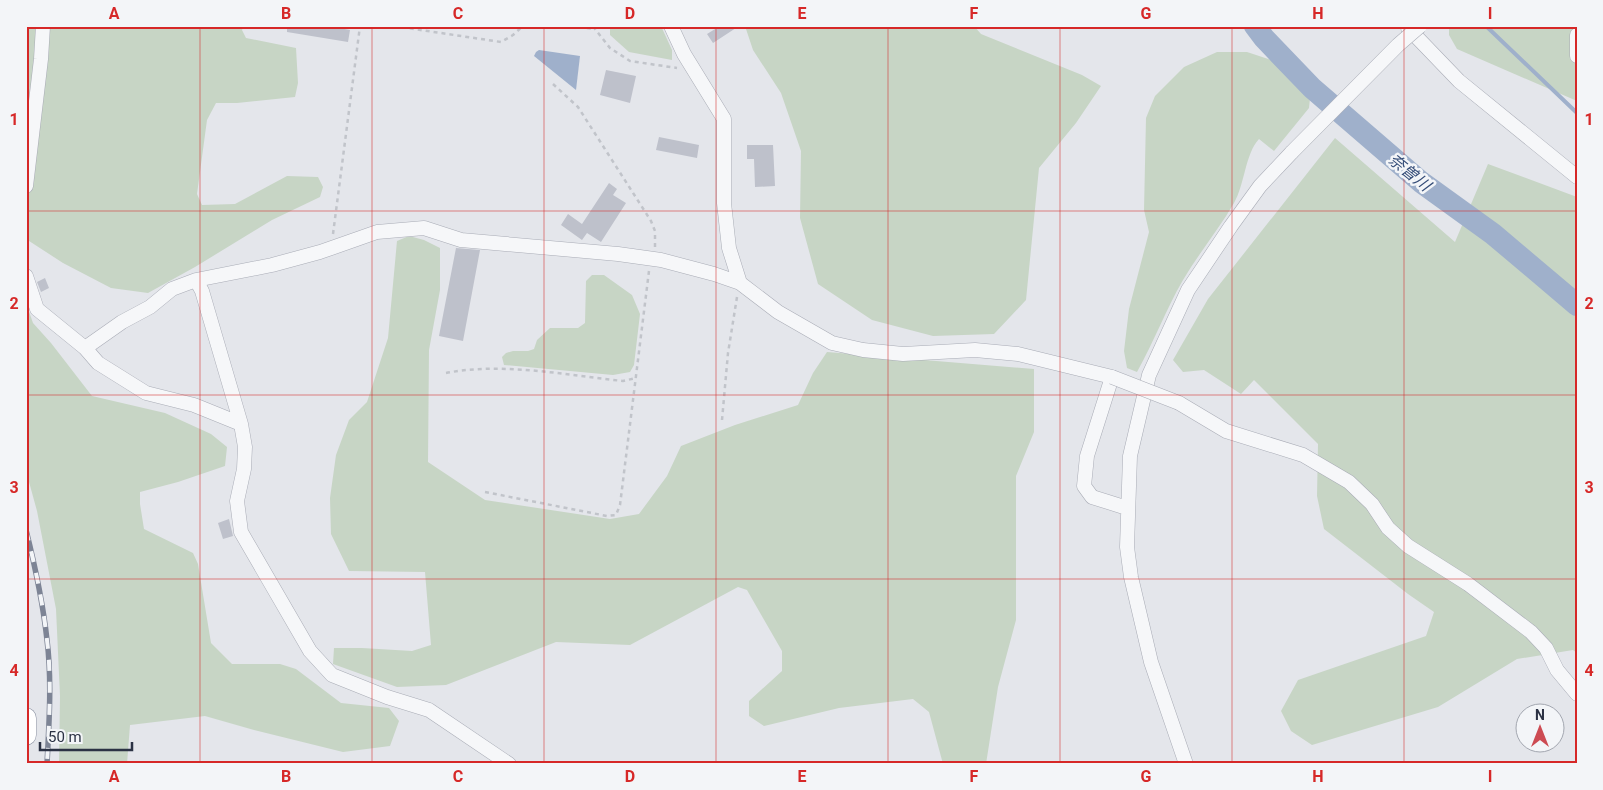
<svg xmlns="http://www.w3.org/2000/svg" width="1603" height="790" font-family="Roboto,'Noto Sans JP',sans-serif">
	<rect width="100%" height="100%" fill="#e4e6eb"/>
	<path fill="#c7d5c5" d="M 26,26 L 244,26 L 242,30 L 246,38 L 296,48 L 298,83 L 295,97 L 237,103 L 216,103 L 207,120 L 197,194 L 202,205 L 235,204 L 287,176 L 318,177 L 323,187 L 320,197 L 272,220 L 195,267 L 148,293 L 111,288 L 63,263 L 26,239 Z
		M 610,26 L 661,26 L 672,50 L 672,60 L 629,52 L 610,35 Z
		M 745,26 L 974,26 L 981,34 L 1082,75 L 1101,86 L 1076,123 L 1039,168 L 1026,300 L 994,334 L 933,336 L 872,320 L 818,284 L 800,218 L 801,151 L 781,93 L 753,50 Z
		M 1449,26 L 1577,26 L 1577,101 L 1457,49 L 1449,35 Z
		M 1217,52 L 1247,52 L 1277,62 L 1310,98 L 1309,108 L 1274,151 L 1259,139 C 1245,154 1245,184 1234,203 C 1219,229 1199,253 1183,280 C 1166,309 1154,342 1137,372 L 1127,368 L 1124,351 L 1129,309 L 1149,232 L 1144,210 L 1146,118 L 1155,96 L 1184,67 Z
		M 1335,138 L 1455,242 L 1488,164 L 1577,197 L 1577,653 L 1573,650 L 1517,659 L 1438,707 L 1312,745 L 1291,731 L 1281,711 L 1298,680 L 1426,636 L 1434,612 L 1408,594 L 1324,529 L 1317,496 L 1318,444 L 1254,380 L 1241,394 L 1204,370 L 1183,372 L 1173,360 L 1208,299 Z
		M 409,236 L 424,240 L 440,248 L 440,290 L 429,350 L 428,462 L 485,500 L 610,519 L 639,514 L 667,476 L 681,446 L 735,425 L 798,405 L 813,373 L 827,352 L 1034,369 L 1034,432 L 1016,476 L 1016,620 L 998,687 L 986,764 L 943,764 L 929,712 L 913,699 L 839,708 L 764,726 L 749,716 L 749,701 L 782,671 L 782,651 L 747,590 L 738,587 L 630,645 L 556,642 L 446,685 L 397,687 L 333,664 L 334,648 L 362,648 L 412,651 L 431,645 L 425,572 L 349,571 L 331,534 L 330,498 L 336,455 L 349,420 L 367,402 L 388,338 L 397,241 Z
		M 592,275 L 604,275 L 632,295 L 640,314 L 634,365 L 630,372 L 613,375 L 504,365 L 502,357 L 506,353 L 513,351 L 528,351 L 534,349 L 537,340 L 550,328 L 578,328 L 585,323 L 586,281 Z
		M 26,303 L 33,323 L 51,343 L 92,396 L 165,413 L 211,434 L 227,447 L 225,466 L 178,482 L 140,492 L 140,504 L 144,529 L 193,553 L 198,564 L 211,643 L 232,664 L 280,664 L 296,669 L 341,703 L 389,708 L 399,721 L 390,746 L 343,752 L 254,730 L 205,716 L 130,725 L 127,764 L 59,764 L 60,696 L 56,609 L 37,511 L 26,471 Z"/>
	<path fill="#9fb0cb" d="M 539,50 L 580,56 L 576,90 L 534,56 L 536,52 Z"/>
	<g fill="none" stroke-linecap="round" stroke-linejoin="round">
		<path stroke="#9fb0cb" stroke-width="4" d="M 1486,26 L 1577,113"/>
		<path stroke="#9fb0cb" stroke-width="22" d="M 1255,26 L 1264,38 L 1312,88 L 1421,182 L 1493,234 L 1577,305"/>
	</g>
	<path fill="#bec1cb" d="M 287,26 L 328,26 L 350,30 L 348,42 L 287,32 Z
		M 720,26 L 739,26 L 713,43 L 707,34 Z
		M 606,70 L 636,76 L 630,103 L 600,95 Z
		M 659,137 L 699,145 L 697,158 L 656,150 Z
		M 747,145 L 773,145 L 775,186 L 755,187 L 754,159 L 747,159 Z
		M 609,183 L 617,189 L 613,195 L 626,203 L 601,242 L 587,233 L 582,240 L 561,225 L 568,214 L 582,224 Z
		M 456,248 L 480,250 L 463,341 L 439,336 Z
		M 45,278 L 49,288 L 41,292 L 37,282 Z
		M 229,519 L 233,536 L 223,539 L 218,523 Z"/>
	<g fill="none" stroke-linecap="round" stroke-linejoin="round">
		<defs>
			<path id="minor" d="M 671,26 L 684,54 L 724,119 L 724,203 L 729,248 L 740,283
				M 1408,28 L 1459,81 L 1577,177
				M 1577,35 L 1577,56
				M 26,186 L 41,59 L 43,26
				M 26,276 L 37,309 L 85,348 L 98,363 L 146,393 L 194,405 L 241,424
				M 196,280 L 202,291 L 241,424 L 245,447 L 244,469 L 237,501 L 241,532 L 310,651 L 332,675 L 387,697 L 429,710 L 509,764
				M 85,348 L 122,322 L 150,307 L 172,289 L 196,280 L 272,265 L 320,252 L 377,232 L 424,228 L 461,240 L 618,254 L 661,260 L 714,274 L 740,283 L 778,312 L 832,343 L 863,350 L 903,354 L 975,350 L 1018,354 L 1112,377 L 1087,456 L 1084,486 L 1092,497 L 1127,508
				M 1179,403 L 1226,431 L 1303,455 L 1349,482 L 1372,504 L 1388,528 L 1408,546 L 1468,584 L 1531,632 L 1546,648 L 1557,670 L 1577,694
				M 1186,764 L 1151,662 L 1131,577 L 1127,547 L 1130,456 L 1149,375 L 1188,290 L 1231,226 L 1260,186 L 1292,152"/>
			<path id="highway" d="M 26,718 L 26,735"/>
		</defs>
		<use href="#minor" stroke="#a9acb6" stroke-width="15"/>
		<use href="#highway" stroke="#8b92a2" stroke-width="21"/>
		<path stroke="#c1c4ca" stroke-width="2.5" stroke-dasharray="4 4" stroke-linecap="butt" d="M 394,26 L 501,42 L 513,35 L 523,26
			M 571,26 L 595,29
			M 596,26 L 595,29 L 610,48 L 630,61 L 677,68
			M 553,84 L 578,107 L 651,221 L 655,231 L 655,247
			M 333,234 L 360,26
			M 446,373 C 503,362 565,375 623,381 L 636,378
			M 722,420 L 728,353 L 737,297
			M 485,492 L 607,516 L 616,515 L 620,505 L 649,271"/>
		<use href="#minor" stroke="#f6f7f9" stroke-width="14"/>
		<use href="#highway" stroke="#fff" stroke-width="20"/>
		<defs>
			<path id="rail" d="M 26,530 C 35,566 43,603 47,640 C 52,680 49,724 47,764"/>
		</defs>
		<use href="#rail" stroke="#7d8495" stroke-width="5.5"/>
		<use href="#rail" stroke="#f3f5f8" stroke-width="4" stroke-dasharray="11" stroke-linecap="butt"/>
		<defs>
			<path id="minor-bridge" d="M 1292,152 L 1398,45 L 1420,26
				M 1112,377 L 1179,403"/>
		</defs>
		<use href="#minor-bridge" stroke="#a9acb6" stroke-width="15" stroke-linecap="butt"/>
		<use href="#minor-bridge" stroke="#f6f7f9" stroke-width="14"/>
	</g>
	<path fill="none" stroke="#d62828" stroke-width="1" stroke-opacity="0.55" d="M 200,26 L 200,764M 372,26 L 372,764M 544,26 L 544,764M 716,26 L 716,764M 888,26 L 888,764M 1060,26 L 1060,764M 1232,26 L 1232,764M 1404,26 L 1404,764M 26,211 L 1577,211M 26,395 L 1577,395M 26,579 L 1577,579"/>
	<g text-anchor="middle" stroke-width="5" stroke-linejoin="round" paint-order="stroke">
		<g font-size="16" font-style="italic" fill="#354d78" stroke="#f3f5f8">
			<text transform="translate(1410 172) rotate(39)" y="6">奈曽川</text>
		</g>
	</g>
	<rect width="1603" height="790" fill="none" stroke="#f3f5f8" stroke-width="55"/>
	<g transform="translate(1540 728)"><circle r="24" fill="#f3f5f8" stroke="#a3a7b0"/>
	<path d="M0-4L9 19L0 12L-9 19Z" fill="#cd4b53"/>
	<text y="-8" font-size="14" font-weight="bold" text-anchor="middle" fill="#2b3244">N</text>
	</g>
	<path d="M40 742v8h92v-8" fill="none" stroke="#2b3244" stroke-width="2.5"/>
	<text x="48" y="742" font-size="15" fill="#2b3244" stroke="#f3f5f8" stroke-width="4" paint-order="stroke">50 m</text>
	<rect x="28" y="28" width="1548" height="734" fill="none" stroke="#d62828" stroke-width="2"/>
	<g font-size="16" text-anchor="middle" font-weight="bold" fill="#d62828">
		<text x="114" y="19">A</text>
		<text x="286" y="19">B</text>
		<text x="458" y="19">C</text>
		<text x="630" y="19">D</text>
		<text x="802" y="19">E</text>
		<text x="974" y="19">F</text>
		<text x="1146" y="19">G</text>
		<text x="1318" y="19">H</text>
		<text x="1490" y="19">I</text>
		<text x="14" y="125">1</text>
		<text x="1589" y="125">1</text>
		<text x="14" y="309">2</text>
		<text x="1589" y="309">2</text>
		<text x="14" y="493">3</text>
		<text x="1589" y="493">3</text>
		<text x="14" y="676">4</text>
		<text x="1589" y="676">4</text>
		<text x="114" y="782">A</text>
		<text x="286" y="782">B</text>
		<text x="458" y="782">C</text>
		<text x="630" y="782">D</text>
		<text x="802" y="782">E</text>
		<text x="974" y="782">F</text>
		<text x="1146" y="782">G</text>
		<text x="1318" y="782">H</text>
		<text x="1490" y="782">I</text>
	</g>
</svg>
